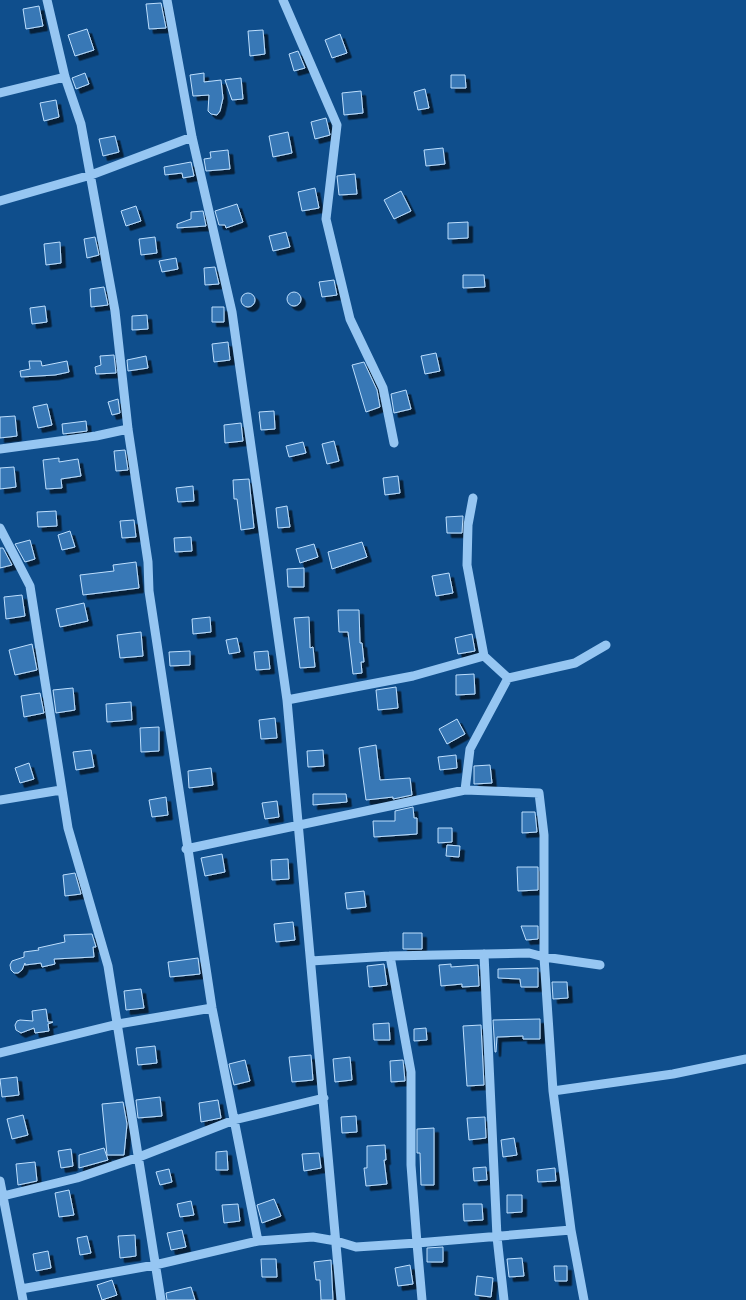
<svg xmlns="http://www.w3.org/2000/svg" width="746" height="1300" font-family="'Golos Text',sans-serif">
	<defs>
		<filter id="shadow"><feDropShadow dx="4.5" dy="4.5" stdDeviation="0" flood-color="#0009"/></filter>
	</defs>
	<rect width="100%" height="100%" fill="#0f4e8c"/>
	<path fill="#3778b6" stroke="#bddefd" filter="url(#shadow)" d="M 161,3 L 166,28 L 149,29 L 146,4 Z
		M 39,6 L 43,26 L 26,29 L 23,9 Z
		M 87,29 L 94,50 L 75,56 L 68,35 Z
		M 263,30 L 265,54 L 250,56 L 248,31 Z
		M 340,34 L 347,53 L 332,58 L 325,40 Z
		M 298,51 L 305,68 L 294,71 L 289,54 Z
		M 85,73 L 89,84 L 76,89 L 72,78 Z
		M 204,73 L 204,82 L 221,80 L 223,98 L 220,111 L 217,115 L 211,114 L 208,111 L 209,95 L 193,96 L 190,75 Z
		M 451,75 L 465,75 L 466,88 L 451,88 Z
		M 241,78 L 243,99 L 232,100 L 225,80 Z
		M 425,89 L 429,108 L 418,110 L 414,92 Z
		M 361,91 L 363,113 L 344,115 L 342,93 Z
		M 56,100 L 59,117 L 44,121 L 40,103 Z
		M 326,118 L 330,135 L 315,139 L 311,122 Z
		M 288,132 L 292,153 L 273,157 L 269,136 Z
		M 115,136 L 119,152 L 103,156 L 99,139 Z
		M 443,148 L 445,164 L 426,166 L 424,150 Z
		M 228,150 L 230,169 L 206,171 L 204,159 L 211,158 L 210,152 Z
		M 191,162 L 194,176 L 183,178 L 182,173 L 165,175 L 164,167 Z
		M 355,174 L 357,194 L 339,195 L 337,176 Z
		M 315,188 L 319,208 L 302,211 L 298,192 Z
		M 401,191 L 411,211 L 394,219 L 384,200 Z
		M 237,204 L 243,222 L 226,228 L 225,225 L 219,225 L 215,211 Z
		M 136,206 L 141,221 L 126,226 L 121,211 Z
		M 203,211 L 206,226 L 177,228 L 177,224 L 191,219 L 191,212 Z
		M 468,222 L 468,238 L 448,239 L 448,223 Z
		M 286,232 L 290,247 L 273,251 L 269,236 Z
		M 95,237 L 99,255 L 87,258 L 84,239 Z
		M 155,237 L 157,253 L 141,255 L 139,239 Z
		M 60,242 L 61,263 L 46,265 L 44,244 Z
		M 176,258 L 178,269 L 162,272 L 159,261 Z
		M 215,267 L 219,284 L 205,285 L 204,268 Z
		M 463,275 L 484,275 L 485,287 L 463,288 Z
		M 334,280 L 337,295 L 322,297 L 319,282 Z
		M 104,287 L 108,305 L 91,307 L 90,289 Z
		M287 299a7 7 0 1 1 14 0a7 7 0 1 1-14 0Z
		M241 300a7 7 0 1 1 14 0a7 7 0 1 1-14 0Z
		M 45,306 L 47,322 L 32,324 L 30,308 Z
		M 212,307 L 224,307 L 224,322 L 212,322 Z
		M 147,315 L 148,329 L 132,330 L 132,316 Z
		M 228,342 L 230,360 L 214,362 L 212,344 Z
		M 436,353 L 440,371 L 425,374 L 421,356 Z
		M 114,355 L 116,373 L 96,374 L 95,367 L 101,365 L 100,356 Z
		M 146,356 L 148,368 L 128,371 L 127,360 Z
		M 29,361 L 41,361 L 42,366 L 67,361 L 69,372 L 55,375 L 21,377 L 20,371 L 30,369 Z
		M 364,362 L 377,390 L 380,407 L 366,412 L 352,365 Z
		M 406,390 L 411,409 L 394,413 L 391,394 Z
		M 118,399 L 120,413 L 112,415 L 108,402 Z
		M 47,404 L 52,425 L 38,428 L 33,407 Z
		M 274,411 L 275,429 L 261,430 L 259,412 Z
		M 15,416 L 17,436 L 0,438 L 0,417 Z
		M 86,421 L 87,431 L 63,434 L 62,424 Z
		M 241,423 L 243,441 L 225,443 L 224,425 Z
		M 334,441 L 339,461 L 327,464 L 322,444 Z
		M 303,442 L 306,453 L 289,457 L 286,446 Z
		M 125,450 L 128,470 L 116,471 L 114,451 Z
		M 59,458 L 59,462 L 78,459 L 81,476 L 61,479 L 62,488 L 46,489 L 43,460 Z
		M 14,467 L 16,487 L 0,489 L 0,468 Z
		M 398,476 L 400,493 L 385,495 L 383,478 Z
		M 249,479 L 254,528 L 241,530 L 237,499 L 234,499 L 233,480 Z
		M 193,486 L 194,501 L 178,502 L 176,488 Z
		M 287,506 L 290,527 L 278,528 L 276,508 Z
		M 56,511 L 57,526 L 38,527 L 37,512 Z
		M 463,516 L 462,533 L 447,533 L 446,517 Z
		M 134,520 L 136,537 L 122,538 L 120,521 Z
		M 70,531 L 75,547 L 62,550 L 58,535 Z
		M 191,537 L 192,551 L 175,552 L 174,538 Z
		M 30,540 L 35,559 L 25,562 L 15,544 Z
		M 362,542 L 367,557 L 332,569 L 328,552 Z
		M 314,544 L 318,557 L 300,563 L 296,549 Z
		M 0,548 L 3,548 L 12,565 L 0,568 Z
		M 136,562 L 139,588 L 83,595 L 80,575 L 114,571 L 113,565 Z
		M 304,568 L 304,587 L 288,587 L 287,569 Z
		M 449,573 L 453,593 L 436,596 L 432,576 Z
		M 22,595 L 25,616 L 6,619 L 4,597 Z
		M 84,603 L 88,621 L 60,627 L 56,609 Z
		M 338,610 L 359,610 L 360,643 L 362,643 L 364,662 L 361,662 L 362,673 L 353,674 L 348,632 L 339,632 Z
		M 210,617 L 211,632 L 193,634 L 192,619 Z
		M 309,617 L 310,648 L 313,647 L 315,667 L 300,668 L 294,618 Z
		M 141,632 L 143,656 L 120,658 L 117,635 Z
		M 472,634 L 475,651 L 458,654 L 455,638 Z
		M 237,638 L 240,652 L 229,654 L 226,640 Z
		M 32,644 L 37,670 L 15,675 L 9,650 Z
		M 190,651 L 190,665 L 170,666 L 169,652 Z
		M 268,651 L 270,669 L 256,670 L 254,652 Z
		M 474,674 L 475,694 L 456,695 L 456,675 Z
		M 396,687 L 398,708 L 378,710 L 376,690 Z
		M 73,688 L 75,710 L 56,713 L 53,690 Z
		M 40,693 L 44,713 L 24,717 L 21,696 Z
		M 131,702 L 132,720 L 107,722 L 106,704 Z
		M 275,718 L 277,738 L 261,739 L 259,720 Z
		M 457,719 L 465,734 L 447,744 L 439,729 Z
		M 159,727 L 159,751 L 141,752 L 140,728 Z
		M 376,745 L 380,780 L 410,778 L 412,795 L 393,799 L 393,797 L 366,800 L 359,748 Z
		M 91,750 L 94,767 L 76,770 L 73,752 Z
		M 323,750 L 324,766 L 308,767 L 307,751 Z
		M 456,755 L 457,768 L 440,770 L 438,757 Z
		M 29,763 L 34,779 L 20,783 L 15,768 Z
		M 490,765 L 492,783 L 474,784 L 474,766 Z
		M 211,768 L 213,785 L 189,788 L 188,771 Z
		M 313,794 L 346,794 L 347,802 L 313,805 Z
		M 166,797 L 168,815 L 152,817 L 149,800 Z
		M 277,801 L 279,817 L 265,819 L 262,803 Z
		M 413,807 L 414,818 L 417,818 L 417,834 L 374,837 L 373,821 L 395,821 L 395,811 Z
		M 522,812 L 535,812 L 537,832 L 522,833 Z
		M 438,828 L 452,828 L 452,842 L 438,843 Z
		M 447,845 L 460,846 L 459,857 L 446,856 Z
		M 222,854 L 225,872 L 205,876 L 201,858 Z
		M 288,859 L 289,879 L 272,880 L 271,860 Z
		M 517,867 L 538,867 L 538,890 L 518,891 Z
		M 75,873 L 81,894 L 65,896 L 63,875 Z
		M 364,891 L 366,907 L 347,909 L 345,893 Z
		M 293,922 L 295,940 L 276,942 L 274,924 Z
		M 521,926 L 538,926 L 538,939 L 526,940 Z
		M 403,933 L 422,933 L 422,949 L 403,949 Z
		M 92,934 L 96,947 L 93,947 L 94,957 L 54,959 L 55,964 L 42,967 L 41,963 L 25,965 L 25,963 L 22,970 L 18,973 L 14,973 L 11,970 L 10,965 L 12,961 L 24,957 L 24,952 L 39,950 L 38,948 L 65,942 L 64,935 Z
		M 198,958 L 200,974 L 170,977 L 168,962 Z
		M 384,964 L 387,985 L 369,987 L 367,966 Z
		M 451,964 L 451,967 L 478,965 L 479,986 L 462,987 L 462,984 L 441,986 L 439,965 Z
		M 538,968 L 538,987 L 521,987 L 520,979 L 498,978 L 498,969 Z
		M 552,982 L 567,982 L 568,998 L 553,999 Z
		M 141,989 L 144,1008 L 126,1010 L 124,991 Z
		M 46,1009 L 48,1022 L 53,1022 L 48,1024 L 49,1031 L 35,1033 L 34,1028 L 21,1033 L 16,1030 L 15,1025 L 17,1021 L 20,1020 L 33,1021 L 32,1011 Z
		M 540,1019 L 540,1039 L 523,1039 L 523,1036 L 497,1037 L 496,1052 L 495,1052 L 493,1020 Z
		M 389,1023 L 390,1040 L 374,1040 L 373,1024 Z
		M 481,1025 L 484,1085 L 467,1086 L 463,1026 Z
		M 426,1028 L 427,1040 L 414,1041 L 414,1029 Z
		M 155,1046 L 157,1063 L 138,1065 L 136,1048 Z
		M 311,1055 L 313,1080 L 292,1082 L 289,1057 Z
		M 350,1057 L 352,1080 L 335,1082 L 333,1059 Z
		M 245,1060 L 250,1081 L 234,1085 L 229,1064 Z
		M 403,1060 L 405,1081 L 391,1082 L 390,1061 Z
		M 17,1077 L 19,1095 L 2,1097 L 0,1079 Z
		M 160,1097 L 162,1116 L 138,1118 L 136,1100 Z
		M 218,1100 L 221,1118 L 201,1122 L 199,1103 Z
		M 123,1102 L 127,1124 L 124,1155 L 107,1155 L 102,1104 Z
		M 23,1115 L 28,1135 L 12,1139 L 7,1119 Z
		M 356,1116 L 357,1132 L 342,1133 L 341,1117 Z
		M 485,1117 L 486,1138 L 469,1140 L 467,1118 Z
		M 434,1128 L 434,1185 L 421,1185 L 420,1153 L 417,1153 L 417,1129 Z
		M 514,1138 L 517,1155 L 503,1157 L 501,1140 Z
		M 385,1145 L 386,1160 L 384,1160 L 387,1184 L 366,1186 L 364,1168 L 367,1168 L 367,1146 Z
		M 104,1148 L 108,1160 L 79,1168 L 79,1155 Z
		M 71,1149 L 73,1166 L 61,1168 L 58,1151 Z
		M 227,1151 L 228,1170 L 216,1170 L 216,1152 Z
		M 319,1153 L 321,1168 L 304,1171 L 302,1154 Z
		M 35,1162 L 37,1181 L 18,1185 L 16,1164 Z
		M 486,1167 L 487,1180 L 474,1181 L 473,1168 Z
		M 555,1168 L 556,1181 L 538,1182 L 537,1170 Z
		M 169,1169 L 172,1182 L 160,1185 L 156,1172 Z
		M 69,1190 L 74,1215 L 59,1217 L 55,1193 Z
		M 507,1195 L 522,1195 L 522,1212 L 507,1213 Z
		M 274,1199 L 281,1216 L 262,1223 L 257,1205 Z
		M 191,1201 L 194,1215 L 180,1217 L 177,1204 Z
		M 238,1204 L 240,1221 L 224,1223 L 222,1205 Z
		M 463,1204 L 482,1204 L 483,1220 L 464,1221 Z
		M 182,1230 L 186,1247 L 171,1250 L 167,1233 Z
		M 135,1235 L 136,1256 L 120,1258 L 118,1236 Z
		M 87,1236 L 91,1253 L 80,1255 L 77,1238 Z
		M 443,1247 L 443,1262 L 427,1262 L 427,1248 Z
		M 48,1251 L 51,1268 L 36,1271 L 33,1254 Z
		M 522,1258 L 524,1276 L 509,1277 L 507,1259 Z
		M 261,1259 L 276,1259 L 277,1277 L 262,1277 Z
		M 331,1260 L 333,1300 L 321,1300 L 320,1280 L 316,1280 L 314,1262 Z
		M 410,1265 L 413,1284 L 398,1286 L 395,1268 Z
		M 554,1266 L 567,1266 L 567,1281 L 555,1281 Z
		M 477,1276 L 493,1278 L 491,1297 L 475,1295 Z
		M 112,1280 L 117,1295 L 102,1300 L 97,1285 Z
		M 191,1287 L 195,1300 L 167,1300 L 166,1293 Z"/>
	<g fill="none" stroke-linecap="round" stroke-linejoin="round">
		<path stroke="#96c6f2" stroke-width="9" d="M 47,0 L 65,77 L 81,124 L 115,311 L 128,429 L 148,562 L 149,591 L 212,1008 L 258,1241
			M 167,0 L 192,137 L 232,312 L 287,700 L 341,1300
			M 283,0 L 337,125 L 326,219 L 350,319 L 383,388 L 394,443
			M 0,93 L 65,77
			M 0,201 L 91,175 L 192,137
			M 0,449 L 96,436 L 128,429
			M 473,498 L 468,525 L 467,565 L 484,656 L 508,678
			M 0,528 L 30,586 L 68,828 L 108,966 L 161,1300
			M 287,700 L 413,676 L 484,656
			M 465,790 L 470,749 L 508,678 L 575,663 L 606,645
			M 0,800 L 61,790
			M 186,849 L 465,790 L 539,793 L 544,835 L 544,957 L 553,1091 L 571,1230 L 584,1300
			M 484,954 L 497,1237 L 504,1300
			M 390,956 L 411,1072 L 411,1165 L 417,1243 L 571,1230
			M 311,961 L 390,956 L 529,953 L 544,957 L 600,965
			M 0,1053 L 118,1024 L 212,1008
			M 553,1091 L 673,1074 L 746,1059
			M 0,1181 L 23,1300
			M 3,1196 L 77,1178 L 139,1157 L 234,1120 L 324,1098
			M 21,1289 L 155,1265 L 258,1241 L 313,1237 L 336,1241 L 356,1247 L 417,1243 L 422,1300"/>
	</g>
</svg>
